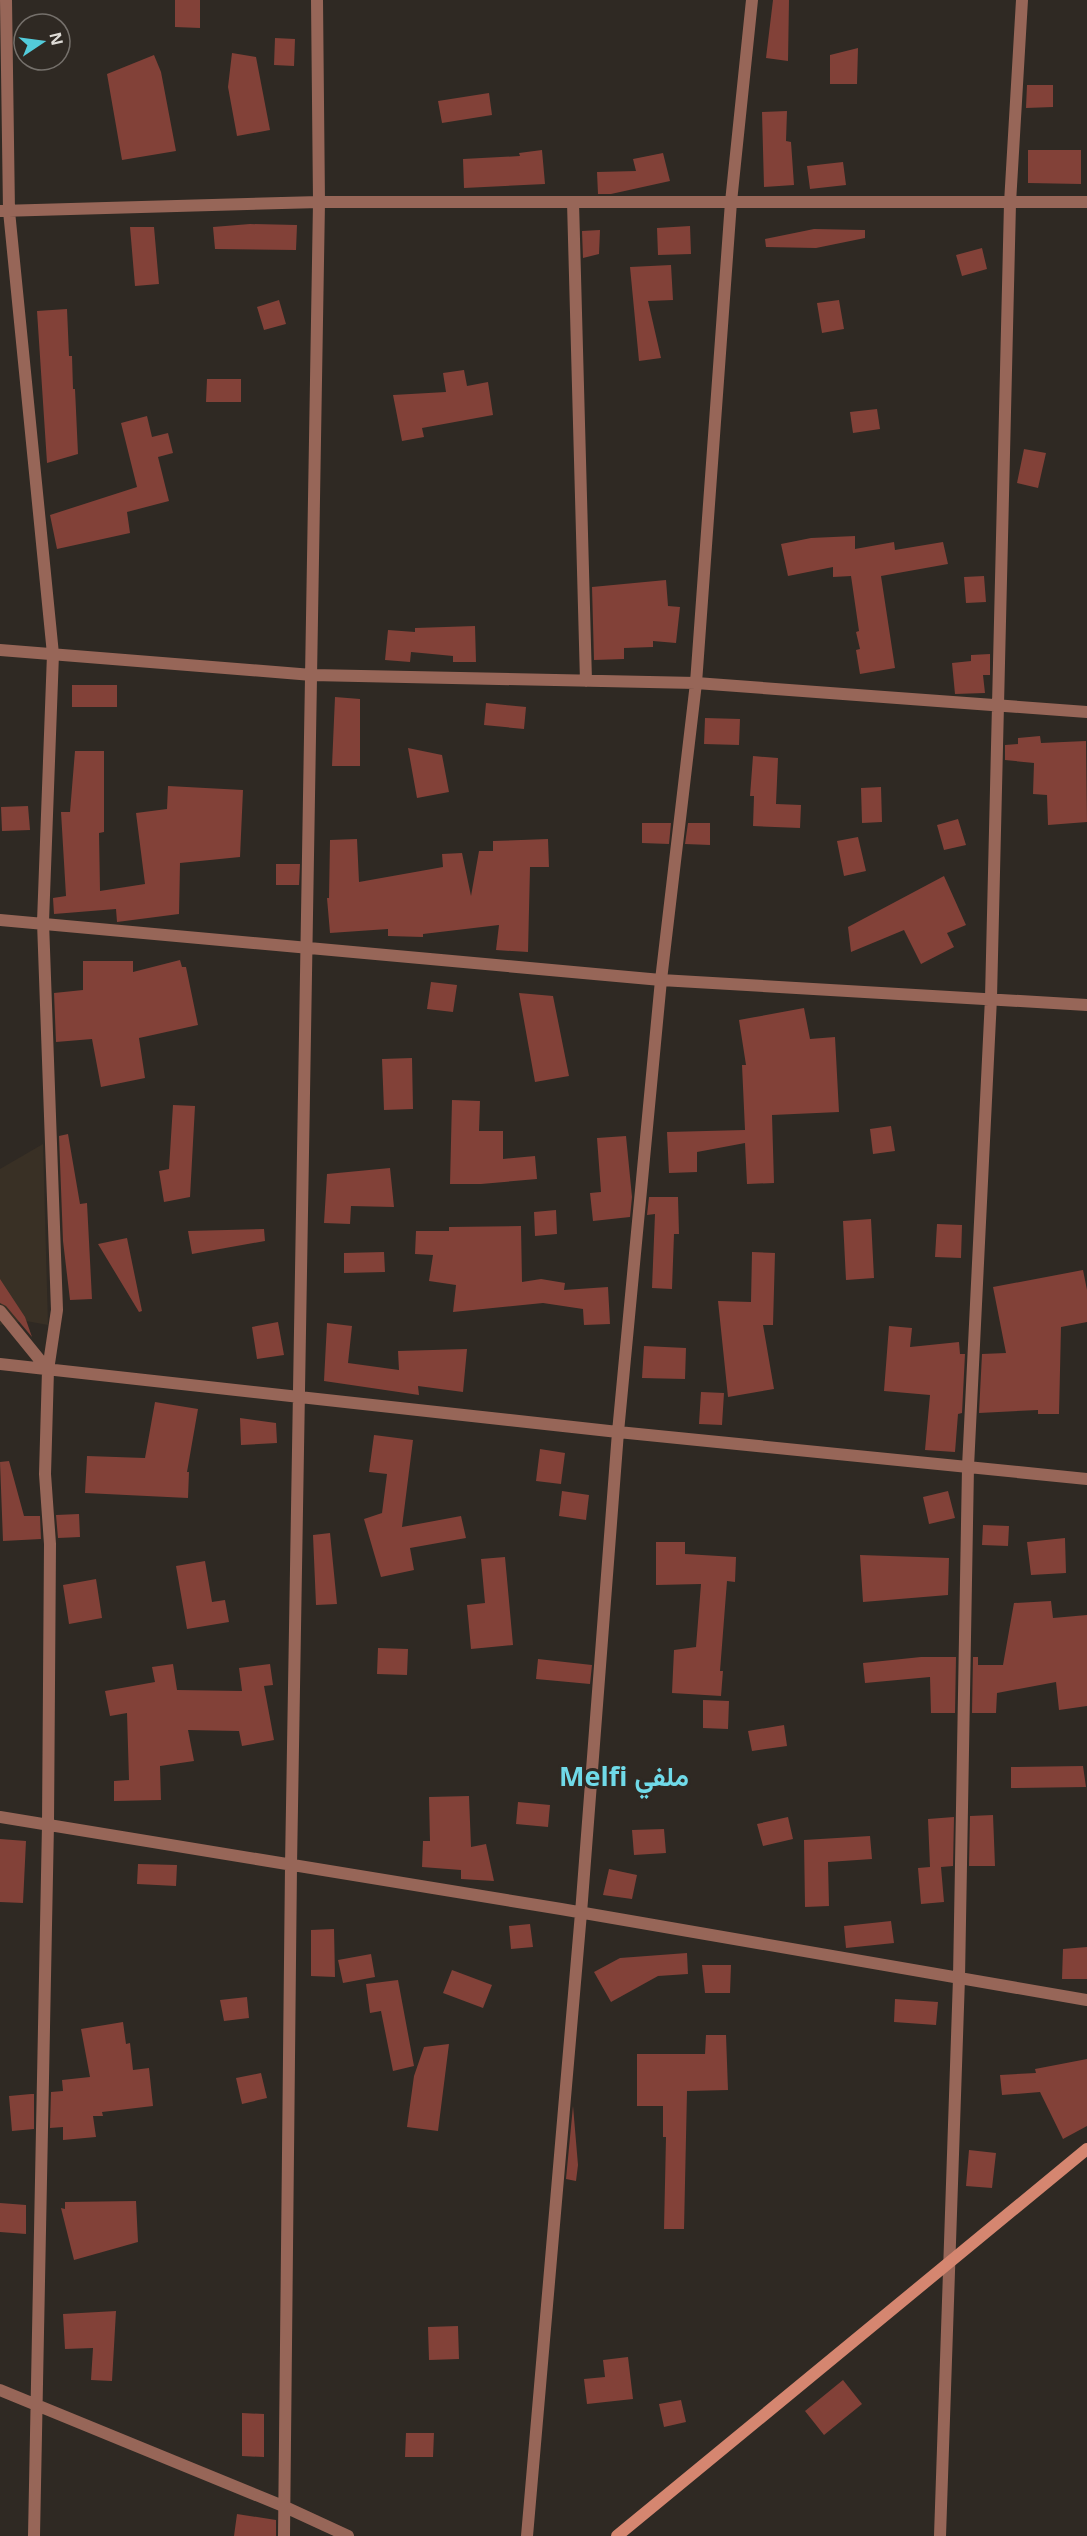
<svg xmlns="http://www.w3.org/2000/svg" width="1087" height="2536" font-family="'Open Sans',Vazirmatn,sans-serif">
	<rect width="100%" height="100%" fill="#2f2923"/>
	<path fill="#393025" d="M 43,1144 L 48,1325 L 26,1321 L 0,1325 L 0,1169 Z"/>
	<path fill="#824138" d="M 175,0 L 200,0 L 200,28 L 175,27 Z
		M 773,0 L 789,0 L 788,61 L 766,58 Z
		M 275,38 L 295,39 L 294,66 L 274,65 Z
		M 858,48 L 857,84 L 830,84 L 830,55 Z
		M 232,53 L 256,57 L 270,130 L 237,136 L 228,87 Z
		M 154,55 L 161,72 L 176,151 L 122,160 L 107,74 Z
		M 1027,85 L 1053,85 L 1053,107 L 1026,108 Z
		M 489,93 L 492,115 L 442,123 L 438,101 Z
		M 787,111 L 786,141 L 791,142 L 794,185 L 764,187 L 762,112 Z
		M 542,150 L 545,184 L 464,188 L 463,159 L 520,156 L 519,153 Z
		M 1028,150 L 1081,150 L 1081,184 L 1028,183 Z
		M 663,153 L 670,181 L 611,194 L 598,194 L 597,172 L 636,171 L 633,159 Z
		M 843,162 L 846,185 L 810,189 L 807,166 Z
		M 250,224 L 297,225 L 296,250 L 215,249 L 213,227 Z
		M 690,226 L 691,254 L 658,255 L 657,228 Z
		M 130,227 L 154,227 L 159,284 L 135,286 Z
		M 814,229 L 865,230 L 865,238 L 816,248 L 766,247 L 765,239 Z
		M 600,230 L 599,254 L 583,258 L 582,231 Z
		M 982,248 L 987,269 L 962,276 L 956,255 Z
		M 671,265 L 673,300 L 648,301 L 661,358 L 639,361 L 630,267 Z
		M 279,300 L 286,324 L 264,330 L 257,307 Z
		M 839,300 L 844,329 L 822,333 L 817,303 Z
		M 67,309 L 69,356 L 72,356 L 73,389 L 75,389 L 78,454 L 47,463 L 37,311 Z
		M 464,370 L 467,386 L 488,382 L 493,415 L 422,428 L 424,437 L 402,441 L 393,395 L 446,392 L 443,373 Z
		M 207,379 L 241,379 L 241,402 L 206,402 Z
		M 877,409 L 880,429 L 853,433 L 850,412 Z
		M 147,416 L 152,437 L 168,433 L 173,453 L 158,457 L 169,501 L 127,512 L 130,533 L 57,549 L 50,515 L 137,487 L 121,423 Z
		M 1024,449 L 1046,453 L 1038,488 L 1017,483 Z
		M 855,536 L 855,549 L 894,542 L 895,550 L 943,542 L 948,564 L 881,576 L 895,668 L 860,674 L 856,650 L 860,649 L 856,632 L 859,631 L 851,576 L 833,577 L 833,567 L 788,576 L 781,544 L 811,538 Z
		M 984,576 L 986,602 L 966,603 L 964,577 Z
		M 666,580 L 668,606 L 680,607 L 676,643 L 653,641 L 653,647 L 624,648 L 624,659 L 594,660 L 592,587 Z
		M 475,626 L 476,662 L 453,662 L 453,656 L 411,652 L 410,662 L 385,660 L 388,630 L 415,632 L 415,628 Z
		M 990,654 L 990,675 L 983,675 L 985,693 L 955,694 L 952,663 L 971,661 L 971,655 Z
		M 72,685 L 117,685 L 117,707 L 72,707 Z
		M 335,697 L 360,699 L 360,766 L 332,766 Z
		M 486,703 L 526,707 L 524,729 L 484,725 Z
		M 705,718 L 740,719 L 739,745 L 704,744 Z
		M 1040,736 L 1041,743 L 1086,741 L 1087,822 L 1048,825 L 1047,795 L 1033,794 L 1034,763 L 1005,760 L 1005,745 L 1018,744 L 1018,738 Z
		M 408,748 L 442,755 L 449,792 L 417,798 Z
		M 75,751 L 104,751 L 104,832 L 99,833 L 100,891 L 145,884 L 136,813 L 167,809 L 168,786 L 243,790 L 240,857 L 180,863 L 179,914 L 117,922 L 116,909 L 54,914 L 53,898 L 66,896 L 61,812 L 70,812 Z
		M 753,756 L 778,758 L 776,804 L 801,805 L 800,828 L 753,826 L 754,796 L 750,796 Z
		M 881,787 L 882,822 L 862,823 L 861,788 Z
		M 28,806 L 30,830 L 2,831 L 1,807 Z
		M 958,819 L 966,845 L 944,850 L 937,825 Z
		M 642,823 L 671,823 L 669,844 L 642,843 Z
		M 688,823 L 710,823 L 710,845 L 685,844 Z
		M 858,837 L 866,871 L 844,876 L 837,841 Z
		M 357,839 L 359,882 L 443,867 L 442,854 L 462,853 L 471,896 L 479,851 L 493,851 L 493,841 L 548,839 L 549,867 L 530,867 L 528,952 L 496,950 L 499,925 L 423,934 L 423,937 L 388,936 L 388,929 L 330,933 L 327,898 L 329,898 L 330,840 Z
		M 276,864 L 300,864 L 299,885 L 276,885 Z
		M 944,876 L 966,925 L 947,933 L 954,947 L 921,964 L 904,930 L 851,952 L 848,927 Z
		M 180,960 L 182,967 L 186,967 L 198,1025 L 139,1038 L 145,1078 L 101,1087 L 92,1039 L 56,1042 L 54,993 L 83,990 L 83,961 L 133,961 L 133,972 Z
		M 431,982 L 457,985 L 453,1012 L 427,1009 Z
		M 519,993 L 553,996 L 569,1076 L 535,1082 Z
		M 804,1008 L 810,1039 L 835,1037 L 839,1112 L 772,1115 L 774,1183 L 747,1184 L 745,1143 L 697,1152 L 697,1172 L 669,1173 L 667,1132 L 745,1130 L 742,1065 L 746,1065 L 739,1020 Z
		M 412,1058 L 413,1109 L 384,1110 L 382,1059 Z
		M 452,1100 L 480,1101 L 479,1131 L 503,1131 L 503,1159 L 535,1156 L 537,1179 L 481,1184 L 450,1184 Z
		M 173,1105 L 195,1106 L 190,1197 L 164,1202 L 159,1171 L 169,1169 Z
		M 891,1126 L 895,1151 L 873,1154 L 870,1129 Z
		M 68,1134 L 80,1204 L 87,1203 L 92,1299 L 70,1300 L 63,1241 L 59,1136 Z
		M 626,1136 L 632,1197 L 630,1217 L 593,1221 L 590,1193 L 601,1192 L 597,1138 Z
		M 390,1168 L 394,1207 L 351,1206 L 350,1224 L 324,1223 L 327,1174 Z
		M 649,1197 L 678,1197 L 679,1234 L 674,1234 L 672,1289 L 652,1288 L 655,1214 L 647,1215 Z
		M 556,1210 L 557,1234 L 535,1236 L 534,1212 Z
		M 871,1219 L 874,1278 L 846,1280 L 843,1221 Z
		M 937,1224 L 962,1225 L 961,1258 L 935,1257 Z
		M 521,1226 L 522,1282 L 541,1279 L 565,1283 L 564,1290 L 608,1287 L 610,1324 L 584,1325 L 583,1309 L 543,1303 L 453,1312 L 456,1285 L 429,1281 L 433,1255 L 415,1254 L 416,1231 L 449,1231 L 449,1227 Z
		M 264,1229 L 265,1241 L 192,1254 L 188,1231 Z
		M 127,1238 L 142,1311 L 139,1312 L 98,1244 Z
		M 384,1252 L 385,1272 L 344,1273 L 344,1253 Z
		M 752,1252 L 775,1253 L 773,1325 L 763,1325 L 774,1389 L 728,1397 L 718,1301 L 751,1302 Z
		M 1083,1270 L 1087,1290 L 1087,1322 L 1061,1327 L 1059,1414 L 1038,1414 L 1038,1410 L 979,1413 L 982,1354 L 1006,1353 L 993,1287 Z
		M 0,1279 L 25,1317 L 32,1337 L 6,1306 L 0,1303 Z
		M 278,1322 L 284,1355 L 257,1359 L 252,1327 Z
		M 327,1323 L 352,1326 L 348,1363 L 399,1370 L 398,1351 L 467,1349 L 463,1392 L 418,1386 L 419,1395 L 324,1381 Z
		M 889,1326 L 912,1328 L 910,1347 L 959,1342 L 960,1354 L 965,1354 L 962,1413 L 958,1414 L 955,1452 L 925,1450 L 930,1395 L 884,1391 Z
		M 644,1346 L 686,1348 L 685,1379 L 642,1378 Z
		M 701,1392 L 724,1393 L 722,1425 L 699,1424 Z
		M 155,1402 L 198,1409 L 187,1472 L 189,1472 L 188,1498 L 85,1493 L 87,1456 L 145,1458 Z
		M 240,1418 L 276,1423 L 277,1443 L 241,1445 Z
		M 374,1435 L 413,1440 L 402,1527 L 461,1516 L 466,1538 L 410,1548 L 414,1570 L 381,1577 L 364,1519 L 382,1513 L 387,1474 L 369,1472 Z
		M 540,1449 L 565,1453 L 561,1484 L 536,1481 Z
		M 9,1461 L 24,1516 L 40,1516 L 41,1539 L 3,1541 L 0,1462 Z
		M 562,1491 L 589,1495 L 586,1520 L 559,1516 Z
		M 948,1491 L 955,1518 L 929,1524 L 923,1497 Z
		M 79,1514 L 80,1537 L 58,1538 L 56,1515 Z
		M 983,1525 L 1009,1526 L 1008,1546 L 982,1545 Z
		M 330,1533 L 337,1604 L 316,1605 L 313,1535 Z
		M 1065,1538 L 1066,1573 L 1031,1575 L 1027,1542 Z
		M 656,1542 L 685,1542 L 685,1554 L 736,1557 L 735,1582 L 727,1581 L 720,1671 L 723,1671 L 721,1696 L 672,1693 L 674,1650 L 696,1647 L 701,1584 L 656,1585 Z
		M 860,1555 L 949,1558 L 948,1595 L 863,1602 Z
		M 505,1557 L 513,1645 L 471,1649 L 467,1605 L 485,1603 L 481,1559 Z
		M 205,1561 L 212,1602 L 225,1600 L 229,1622 L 187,1629 L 176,1566 Z
		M 96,1579 L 102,1618 L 69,1624 L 63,1585 Z
		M 1051,1601 L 1053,1618 L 1087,1615 L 1087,1706 L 1059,1710 L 1056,1682 L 997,1693 L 996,1713 L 972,1713 L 973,1657 L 978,1657 L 978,1665 L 1003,1665 L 1014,1603 Z
		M 378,1648 L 408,1649 L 407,1675 L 377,1674 Z
		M 921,1657 L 956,1657 L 955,1713 L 931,1713 L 930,1677 L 865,1683 L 863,1663 Z
		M 538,1659 L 592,1665 L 590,1684 L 536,1679 Z
		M 173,1664 L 177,1690 L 242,1691 L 239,1668 L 270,1664 L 273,1685 L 264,1686 L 274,1740 L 242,1746 L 239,1731 L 188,1730 L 194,1761 L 160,1766 L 161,1800 L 114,1801 L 114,1781 L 129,1780 L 127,1713 L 110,1716 L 105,1691 L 155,1682 L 152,1667 Z
		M 703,1700 L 729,1701 L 728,1729 L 703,1728 Z
		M 784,1725 L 787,1746 L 752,1751 L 748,1731 Z
		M 1083,1766 L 1086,1787 L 1011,1788 L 1011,1767 Z
		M 469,1796 L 471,1847 L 486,1844 L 494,1881 L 461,1879 L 461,1870 L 422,1867 L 423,1841 L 430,1841 L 429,1797 Z
		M 518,1802 L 550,1805 L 548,1827 L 516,1824 Z
		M 993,1815 L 995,1866 L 969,1866 L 970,1816 Z
		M 788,1817 L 793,1839 L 763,1846 L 757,1824 Z
		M 954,1817 L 953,1866 L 941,1867 L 944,1902 L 921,1904 L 918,1868 L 930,1867 L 928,1819 Z
		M 664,1829 L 666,1853 L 634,1855 L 632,1830 Z
		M 870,1836 L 872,1859 L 828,1862 L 829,1906 L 805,1907 L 804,1840 Z
		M 0,1839 L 26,1841 L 23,1903 L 0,1902 Z
		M 138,1864 L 177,1865 L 176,1886 L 137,1884 Z
		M 609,1869 L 637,1875 L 632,1899 L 603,1895 Z
		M 891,1921 L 894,1943 L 846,1948 L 844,1926 Z
		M 530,1924 L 533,1947 L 511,1949 L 509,1926 Z
		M 334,1929 L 335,1977 L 311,1976 L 311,1930 Z
		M 1087,1947 L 1087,1979 L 1062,1979 L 1063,1949 Z
		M 687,1953 L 688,1974 L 658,1976 L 611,2002 L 594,1972 L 620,1958 Z
		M 371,1954 L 375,1977 L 343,1983 L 338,1960 Z
		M 702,1965 L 731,1965 L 730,1993 L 705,1993 Z
		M 452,1970 L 492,1985 L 483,2008 L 443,1993 Z
		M 398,1980 L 414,2066 L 393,2071 L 381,2011 L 370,2013 L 366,1984 Z
		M 247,1997 L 249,2018 L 224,2021 L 220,2000 Z
		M 895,1999 L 938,2002 L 936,2025 L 894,2022 Z
		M 123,2022 L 126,2044 L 130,2043 L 133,2070 L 149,2068 L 153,2106 L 102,2112 L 103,2116 L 93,2116 L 96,2137 L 63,2140 L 63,2127 L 50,2128 L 51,2092 L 63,2091 L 62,2080 L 90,2077 L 81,2029 Z
		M 706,2035 L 726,2035 L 728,2090 L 687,2091 L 684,2229 L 664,2229 L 666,2137 L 663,2137 L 663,2106 L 637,2106 L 637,2054 L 705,2054 Z
		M 449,2044 L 438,2131 L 407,2127 L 414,2076 L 424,2047 Z
		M 1087,2059 L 1087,2126 L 1063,2139 L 1040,2092 L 1002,2095 L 1000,2075 L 1036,2073 L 1035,2069 Z
		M 261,2073 L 267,2098 L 242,2104 L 236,2078 Z
		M 31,2094 L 34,2094 L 34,2129 L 12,2131 L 9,2096 Z
		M 573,2106 L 578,2165 L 576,2181 L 566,2179 Z
		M 969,2150 L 996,2153 L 992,2188 L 966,2186 Z
		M 136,2201 L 138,2242 L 74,2260 L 61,2208 L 65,2209 L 65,2202 Z
		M 0,2203 L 26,2205 L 26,2234 L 0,2232 Z
		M 116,2311 L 112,2381 L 91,2380 L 93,2348 L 65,2349 L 63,2314 Z
		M 458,2326 L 459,2359 L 429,2360 L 428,2327 Z
		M 628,2357 L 633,2399 L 587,2404 L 584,2379 L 605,2377 L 603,2360 Z
		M 843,2380 L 862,2404 L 824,2435 L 805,2411 Z
		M 681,2400 L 686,2422 L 664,2427 L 659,2404 Z
		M 242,2413 L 264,2414 L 264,2457 L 242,2456 Z
		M 406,2433 L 434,2433 L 433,2457 L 405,2457 Z
		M 237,2514 L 276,2520 L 276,2536 L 234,2536 Z"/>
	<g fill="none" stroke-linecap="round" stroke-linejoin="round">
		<path stroke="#976658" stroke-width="12" d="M 6,0 L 9,211 L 53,654 L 43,922 L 57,1310 L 48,1370
			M 573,202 L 586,681
			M 0,211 L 319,202 L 1087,202
			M 0,650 L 312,675 L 696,683 L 1087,712
			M 0,920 L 661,980 L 1087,1005
			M 0,1311 L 48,1370 L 45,1474 L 50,1544 L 48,1824 L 34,2536
			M 0,1364 L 618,1432 L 1087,1479
			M 0,1817 L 561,1909 L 1087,2000
			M 0,2390 L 283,2506 L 348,2536
			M 284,2536 L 291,1866 L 319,202 L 317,0
			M 527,2536 L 581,1913 L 618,1432 L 661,980 L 696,683 L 731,202 L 752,0
			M 940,2536 L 959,1978 L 968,1467 L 991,998 L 1010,203 L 1022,0"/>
		<path stroke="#d58670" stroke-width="12" d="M 617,2536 L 1087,2149"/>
	</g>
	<g text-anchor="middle" stroke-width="6" stroke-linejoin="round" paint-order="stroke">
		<g font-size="27" font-weight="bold" fill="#70dae8" stroke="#2f2923">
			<text x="624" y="1786">Melfi ملفي</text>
		</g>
	</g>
	<g transform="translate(42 42) rotate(77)"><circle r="28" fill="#2f2923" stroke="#75706b" stroke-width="1.5"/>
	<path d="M0-4.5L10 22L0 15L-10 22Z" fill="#53cbda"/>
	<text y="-9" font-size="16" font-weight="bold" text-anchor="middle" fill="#dedbd6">N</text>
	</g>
</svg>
